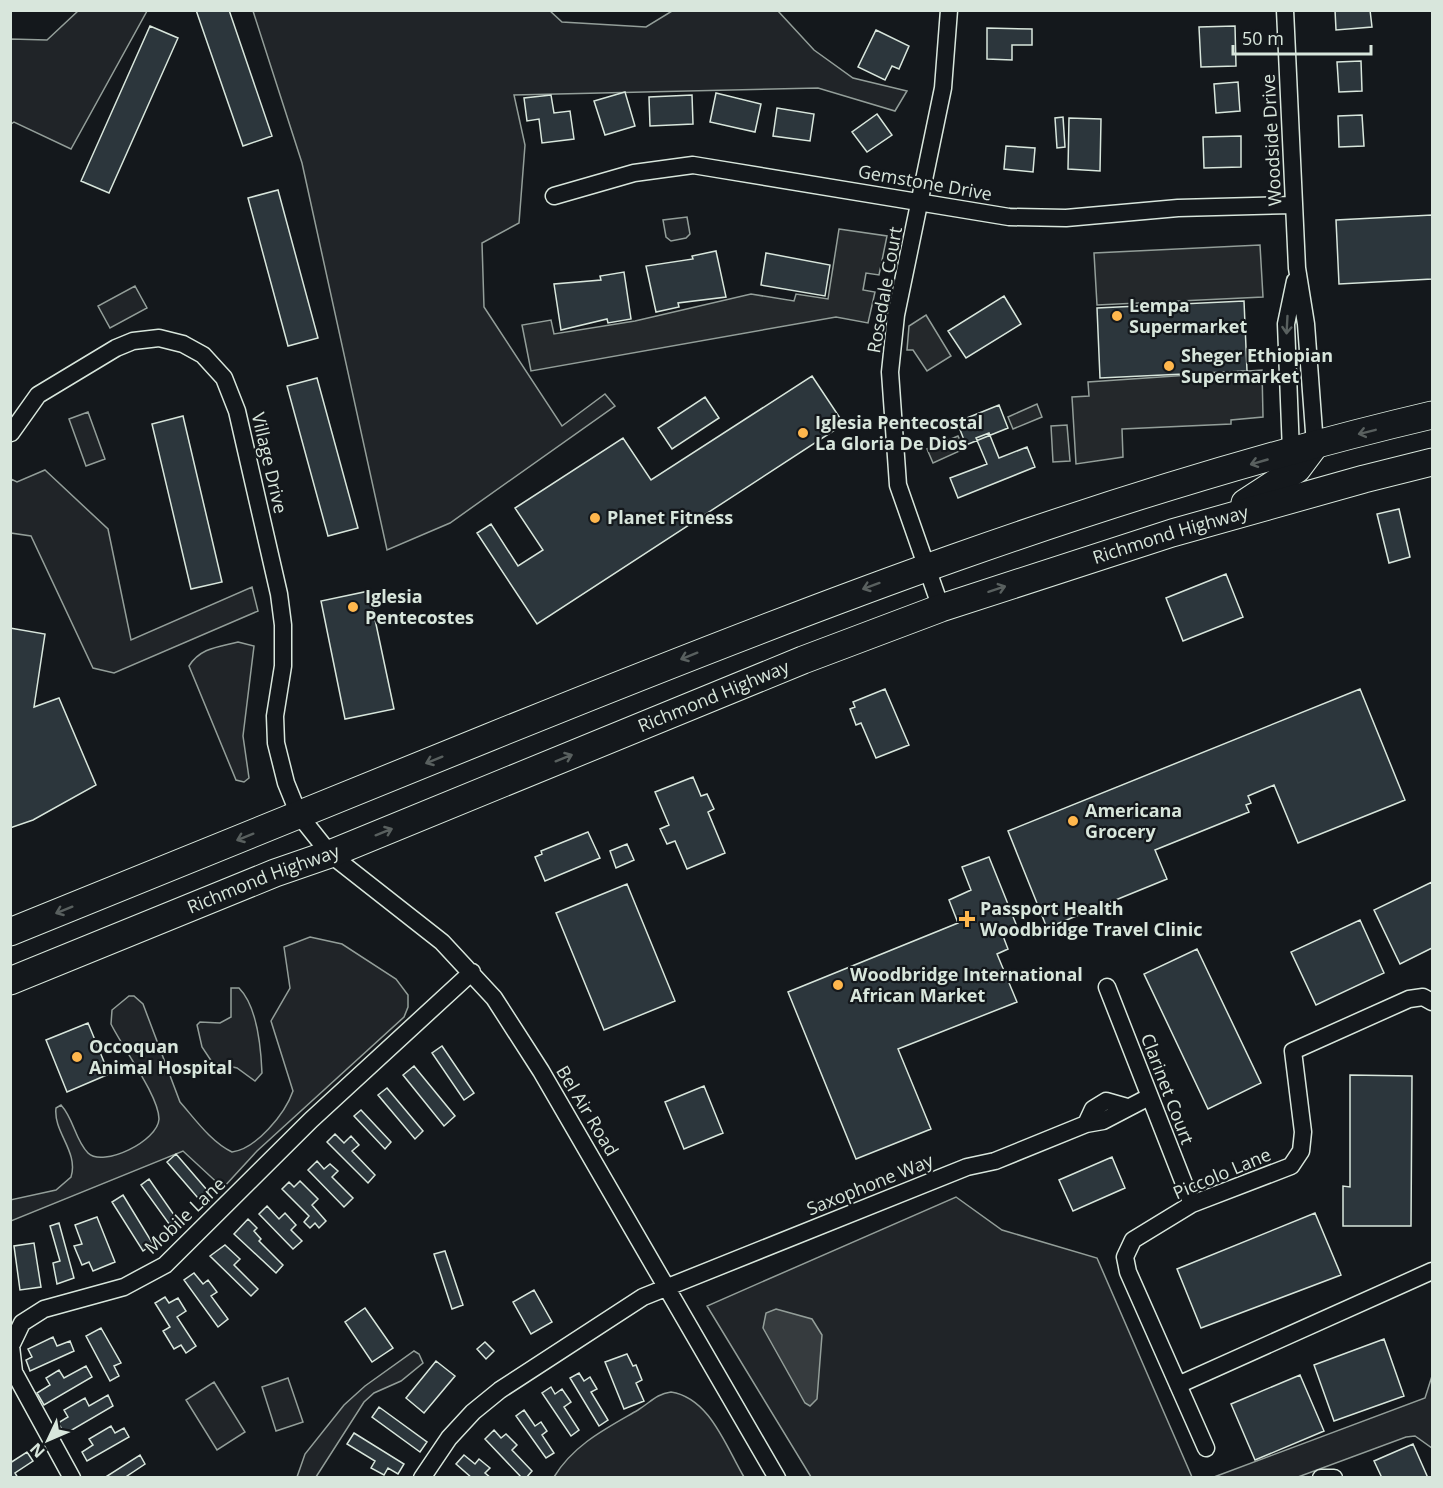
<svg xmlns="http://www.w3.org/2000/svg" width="1443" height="1488" font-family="'Open Sans',sans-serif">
	<rect width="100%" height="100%" fill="#14181c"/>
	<path fill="#202428" stroke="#939e99" stroke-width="1.5" d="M 549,10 L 562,22 L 646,27 L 672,11 L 778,11 L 814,50 L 853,78 L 907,91 L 895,111 L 818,88 L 514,95 L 525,145 L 519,223 L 482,243 L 484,307 L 562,426 L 605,394 L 615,406 L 450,523 L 387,550 L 302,163 L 253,11 Z
		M 78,11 L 147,11 L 71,149 L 14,122 L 11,124 L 11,39 L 47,40 Z
		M 687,217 L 690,234 L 686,238 L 671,241 L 666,237 L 663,220 Z
		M 135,286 L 147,308 L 110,328 L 98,306 Z
		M 88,412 L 105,459 L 86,466 L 69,419 Z
		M 45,470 L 108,529 L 131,640 L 252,587 L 258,611 L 114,673 L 93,668 L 31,536 L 11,533 L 11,479 L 17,482 Z
		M 238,642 L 254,646 L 243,736 L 249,778 L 244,782 L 236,780 L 189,666 C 200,648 218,647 238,642 Z
		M 310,937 L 342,944 L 396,979 L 408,995 L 408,1007 L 404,1017 L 257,1151 L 223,1188 L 183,1151 L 11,1221 L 10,1200 L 56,1190 L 71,1177 C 79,1152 53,1132 56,1108 L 61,1105 C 74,1119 75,1140 88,1153 C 103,1168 158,1141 159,1119 C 159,1096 122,1047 111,1024 L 112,1010 L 129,996 L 134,996 L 143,1004 L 180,1102 C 195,1119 211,1142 232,1152 C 256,1149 285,1114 293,1091 L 271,1021 L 290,988 L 284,947 Z
		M 231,988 L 239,988 C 257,1006 261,1048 262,1073 L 255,1081 L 237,1068 L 212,1062 L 202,1047 L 197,1025 L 200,1022 L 220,1023 L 231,1017 Z
		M 956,1197 L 1002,1230 L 1097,1258 L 1192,1477 L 811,1477 L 707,1306 Z
		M 414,1351 L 419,1354 L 423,1363 L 401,1381 L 374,1393 L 364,1402 L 316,1477 L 297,1477 L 305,1454 L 344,1405 L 365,1386 Z
		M 1432,1376 L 1432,1448 L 1415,1436 L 1406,1437 L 1298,1477 L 1214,1477 L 1425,1398 Z
		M 288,1378 L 303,1422 L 276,1431 L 262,1387 Z
		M 214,1382 L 245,1432 L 217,1450 L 186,1400 Z
		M 671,1392 C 710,1398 726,1447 744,1477 L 554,1477 C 574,1444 607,1428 638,1410 C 651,1402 656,1394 671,1392 Z"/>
	<path fill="#24282b" stroke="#939e99" stroke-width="1.5" d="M 839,229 L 887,236 L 879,275 L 866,273 L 863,290 L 875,292 L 868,323 L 836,317 L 531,371 L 522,325 L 551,320 L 554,334 L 635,321 L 751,294 L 794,301 L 796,294 L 828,299 Z
		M 1260,245 L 1263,297 L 1097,305 L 1094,253 Z
		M 926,315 L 951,356 L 927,371 L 913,350 L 907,350 L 909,326 Z
		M 1262,370 L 1263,417 L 1231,420 L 1231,424 L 1122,429 L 1123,457 L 1076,464 L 1072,397 L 1089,396 L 1088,382 Z
		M 1037,404 L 1042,417 L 1013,429 L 1008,417 Z
		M 1067,425 L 1070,461 L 1053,462 L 1051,426 Z
		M 958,436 L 964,449 L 933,463 L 927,449 Z"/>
	<path fill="#363b3e" stroke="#939e99" stroke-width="1.5" d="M 776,1309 L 812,1319 L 822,1335 L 817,1399 L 810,1406 L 805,1403 L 763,1328 L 766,1313 Z"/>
	<path fill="#2c363c" stroke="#d8e6dc" stroke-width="1.5" d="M 196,10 L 229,10 L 272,136 L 243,146 Z
		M 1335,10 L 1370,10 L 1372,27 L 1336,30 Z
		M 150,26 L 178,38 L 109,193 L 81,181 Z
		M 1235,26 L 1236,66 L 1201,67 L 1199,27 Z
		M 987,28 L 1032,29 L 1032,45 L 1012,45 L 1012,60 L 987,59 Z
		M 876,30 L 909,46 L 899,69 L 892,66 L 885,80 L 858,67 Z
		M 1361,61 L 1362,91 L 1339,92 L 1337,62 Z
		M 1238,82 L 1240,111 L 1216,113 L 1214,84 Z
		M 625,92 L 635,126 L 605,135 L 594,101 Z
		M 716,93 L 761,104 L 755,132 L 710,122 Z
		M 551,95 L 554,113 L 570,111 L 574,139 L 542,143 L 539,119 L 527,121 L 524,98 Z
		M 692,95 L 693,124 L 650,126 L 649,97 Z
		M 777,108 L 814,114 L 810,141 L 773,136 Z
		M 877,114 L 892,135 L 867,152 L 852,132 Z
		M 1362,115 L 1364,146 L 1339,147 L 1338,116 Z
		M 1063,117 L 1065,147 L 1057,148 L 1055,118 Z
		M 1069,118 L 1101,119 L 1100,171 L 1068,169 Z
		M 1241,136 L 1241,167 L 1204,168 L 1203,137 Z
		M 1006,146 L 1035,148 L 1033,172 L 1004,169 Z
		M 278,190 L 318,338 L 288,346 L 248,198 Z
		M 1432,215 L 1432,279 L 1339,284 L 1336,220 Z
		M 716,251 L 726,297 L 678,303 L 679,307 L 656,312 L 646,266 L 693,259 L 692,256 Z
		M 766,253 L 830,265 L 825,296 L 761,285 Z
		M 624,272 L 631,319 L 608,323 L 607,319 L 561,330 L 554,284 L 601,280 L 600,276 Z
		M 1004,296 L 1021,324 L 966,358 L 948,331 Z
		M 1244,301 L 1247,371 L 1100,378 L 1097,308 Z
		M 812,376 L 844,424 L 537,624 L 477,533 L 491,524 L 518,566 L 543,550 L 515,508 L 623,438 L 651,480 Z
		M 317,378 L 358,528 L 328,536 L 287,386 Z
		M 705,397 L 719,418 L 672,449 L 658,428 Z
		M 999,405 L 1008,428 L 966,445 L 957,422 Z
		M 183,416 L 222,582 L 191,589 L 152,424 Z
		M 989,433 L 999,458 L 1027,447 L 1035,467 L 958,498 L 950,478 L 987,464 L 976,438 Z
		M 1399,509 L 1410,557 L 1389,563 L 1377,514 Z
		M 1226,574 L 1243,617 L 1183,641 L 1166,598 Z
		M 369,591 L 394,709 L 345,719 L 321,601 Z
		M 10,628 L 45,634 L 34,707 L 59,698 L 96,785 L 33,820 L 10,828 Z
		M 885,689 L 909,745 L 876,758 L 861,723 L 856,725 L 850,709 L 855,707 L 853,702 Z
		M 1360,689 L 1405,800 L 1298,843 L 1274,785 L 1248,796 L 1251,803 L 1246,805 L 1249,812 L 1155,850 L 1167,879 L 1047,928 L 1008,831 Z
		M 693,777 L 701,796 L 707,794 L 714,809 L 708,812 L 725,853 L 687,869 L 675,841 L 667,844 L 660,829 L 669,825 L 655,792 Z
		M 588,832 L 600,858 L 545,881 L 535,857 L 542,854 L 541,851 Z
		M 627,844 L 634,860 L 616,868 L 610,851 Z
		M 989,857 L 1018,929 L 1003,936 L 1008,949 L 997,954 L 1017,1002 L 898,1049 L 931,1129 L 856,1159 L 788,992 L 958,923 L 949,900 L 971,890 L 962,867 Z
		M 1432,882 L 1432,948 L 1400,964 L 1374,910 Z
		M 627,884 L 675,1001 L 604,1030 L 556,913 Z
		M 1360,920 L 1384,973 L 1316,1005 L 1291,952 Z
		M 1197,949 L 1261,1083 L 1208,1109 L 1144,974 Z
		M 88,1023 L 109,1074 L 67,1092 L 46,1040 Z
		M 442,1046 L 474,1093 L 464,1100 L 432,1053 Z
		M 414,1066 L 455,1116 L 444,1126 L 403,1075 Z
		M 1350,1075 L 1412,1076 L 1411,1226 L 1343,1226 L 1343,1186 L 1350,1187 Z
		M 704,1086 L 723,1133 L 684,1149 L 665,1102 Z
		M 387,1088 L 423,1131 L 415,1139 L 378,1095 Z
		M 361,1110 L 391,1142 L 385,1149 L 354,1116 Z
		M 335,1134 L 344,1143 L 351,1136 L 359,1145 L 352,1151 L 375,1175 L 368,1183 L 327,1142 Z
		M 176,1154 L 213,1197 L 204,1205 L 167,1162 Z
		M 1112,1157 L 1125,1188 L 1073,1211 L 1059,1180 Z
		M 317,1161 L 324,1169 L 330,1164 L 338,1171 L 332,1177 L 353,1198 L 344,1207 L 308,1170 Z
		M 149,1179 L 179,1222 L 172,1228 L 141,1185 Z
		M 300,1181 L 318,1199 L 312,1205 L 326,1221 L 319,1228 L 315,1223 L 310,1228 L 304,1222 L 309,1216 L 282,1189 L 289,1182 L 294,1187 Z
		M 123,1195 L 153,1244 L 143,1251 L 112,1202 Z
		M 267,1206 L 279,1219 L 285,1213 L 296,1225 L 291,1230 L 302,1241 L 293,1249 L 259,1214 Z
		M 1315,1213 L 1341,1275 L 1201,1328 L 1177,1269 Z
		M 97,1217 L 115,1262 L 93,1271 L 89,1262 L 82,1265 L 74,1246 L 82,1244 L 75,1225 Z
		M 248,1219 L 257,1228 L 254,1231 L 261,1239 L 259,1241 L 283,1265 L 276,1273 L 234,1234 Z
		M 59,1223 L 74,1278 L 57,1284 L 53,1263 L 60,1261 L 50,1226 Z
		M 34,1243 L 41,1287 L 20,1290 L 14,1246 Z
		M 225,1245 L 240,1259 L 234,1265 L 258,1289 L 251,1296 L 210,1256 Z
		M 445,1251 L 463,1305 L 452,1309 L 434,1254 Z
		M 194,1273 L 203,1284 L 208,1280 L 217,1292 L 211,1296 L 228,1319 L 218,1327 L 184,1280 Z
		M 534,1290 L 552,1322 L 531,1334 L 513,1302 Z
		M 165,1297 L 169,1303 L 178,1298 L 186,1311 L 177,1317 L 196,1346 L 186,1353 L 181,1345 L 174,1349 L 163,1331 L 170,1327 L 155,1303 Z
		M 365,1308 L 393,1348 L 372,1362 L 345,1322 Z
		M 101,1328 L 121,1363 L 114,1366 L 119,1376 L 110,1381 L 86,1336 Z
		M 53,1337 L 57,1346 L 70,1341 L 74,1351 L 30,1371 L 26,1360 L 32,1357 L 28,1349 Z
		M 1384,1339 L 1404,1396 L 1334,1421 L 1314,1365 Z
		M 485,1342 L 494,1351 L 486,1359 L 477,1349 Z
		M 627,1354 L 633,1366 L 636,1365 L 642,1380 L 636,1383 L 644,1401 L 624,1409 L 605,1362 Z
		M 436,1361 L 455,1376 L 424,1413 L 406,1398 Z
		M 86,1366 L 92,1377 L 44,1405 L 37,1393 L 50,1385 L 46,1378 L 59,1370 L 64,1378 Z
		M 579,1373 L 584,1381 L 590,1377 L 597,1389 L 591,1392 L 608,1420 L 599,1426 L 570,1378 Z
		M 1300,1375 L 1324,1431 L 1255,1460 L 1231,1404 Z
		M 551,1387 L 555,1394 L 562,1389 L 571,1402 L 564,1407 L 579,1430 L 571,1436 L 542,1393 Z
		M 108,1395 L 113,1406 L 65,1434 L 58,1423 L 68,1417 L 64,1410 L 85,1398 L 89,1406 Z
		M 379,1407 L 427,1442 L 420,1452 L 372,1417 Z
		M 524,1410 L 535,1426 L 541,1422 L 547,1431 L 542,1435 L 554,1453 L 546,1458 L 516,1416 Z
		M 111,1426 L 115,1433 L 124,1428 L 129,1437 L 87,1461 L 82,1452 L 93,1445 L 89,1439 Z
		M 494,1430 L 501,1438 L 506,1434 L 517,1445 L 512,1450 L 532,1471 L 526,1478 L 522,1478 L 485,1439 Z
		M 354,1433 L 404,1464 L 398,1474 L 388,1468 L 384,1475 L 371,1468 L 375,1461 L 347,1444 Z
		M 1413,1444 L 1428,1478 L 1382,1478 L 1374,1461 Z
		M 27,1452 L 33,1461 L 15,1473 L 18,1478 L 10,1478 L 10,1463 Z
		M 140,1455 L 145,1464 L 124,1478 L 104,1478 Z
		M 464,1455 L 475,1464 L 479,1459 L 490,1468 L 485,1473 L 491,1478 L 472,1478 L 456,1464 Z"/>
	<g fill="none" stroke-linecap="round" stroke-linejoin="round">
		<defs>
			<path id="street" d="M 1285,10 L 1297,268 L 1306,324 L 1315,445
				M 554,196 L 634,173 L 693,165 L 1009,217 L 1066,218 L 1178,208 L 1294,205
				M 11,433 L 38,395 L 116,348 L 133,341 L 159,338 L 183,344 L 203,355 L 224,378 L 237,411 L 279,594 L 283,625 L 283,666 L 275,716 L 276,743 L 286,783 L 299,815 L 330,854 L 442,942 L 494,998 L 541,1071 L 777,1478
				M 1291,452 L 1286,324 L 1295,281
				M 941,608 L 898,485 L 890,372 L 896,315 L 943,88 L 949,10
				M 1107,987 L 1192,1204
				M 1086,1124 L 1093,1109 L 1106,1101 L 1127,1107
				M 1178,1385 L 1432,1271
				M 1206,1448 L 1128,1272 L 1125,1257 L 1133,1240 L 1192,1204 L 1291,1166 L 1301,1151 L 1303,1132 L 1293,1051 L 1409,999 L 1423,997 L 1432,1002
				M 72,1478 L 14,1372 L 11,1346 L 22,1323 L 44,1309 L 124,1287 L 165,1265 L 311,1120 L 472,972
				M 422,1478 L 449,1438 L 473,1412 L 500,1390 L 643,1297 L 967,1167 L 995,1161 L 1086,1124 L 1103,1121 L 1149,1097
				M 1321,1478 L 1334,1478"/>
			<g id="primary">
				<path d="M 1245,503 L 1297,469 L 1315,445"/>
				<path d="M 10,932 C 170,867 330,802 490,737 C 798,612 1108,491 1432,415"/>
				<path id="s1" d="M 10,981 L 275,873 L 330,854 L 803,660 L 941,608 L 1172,533 L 1364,479 L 1432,462"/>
			</g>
		</defs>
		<use href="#street" stroke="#d8e6dc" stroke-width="19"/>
		<use href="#primary" stroke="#d8e6dc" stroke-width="29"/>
		<use href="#street" stroke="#14181c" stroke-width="16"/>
		<use href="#primary" stroke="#14181c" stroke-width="27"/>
	</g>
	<defs><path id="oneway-shaft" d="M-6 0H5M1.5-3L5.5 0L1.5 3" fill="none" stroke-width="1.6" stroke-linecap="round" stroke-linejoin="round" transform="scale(1.5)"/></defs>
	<g stroke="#59605f">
		<use href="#oneway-shaft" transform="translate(1287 325) rotate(93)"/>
		<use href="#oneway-shaft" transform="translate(1367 432) rotate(166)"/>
		<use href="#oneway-shaft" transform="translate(1259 462) rotate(164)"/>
		<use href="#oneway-shaft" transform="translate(871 586) rotate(160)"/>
		<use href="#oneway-shaft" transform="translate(997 589) rotate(-18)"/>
		<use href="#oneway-shaft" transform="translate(689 656) rotate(158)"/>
		<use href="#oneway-shaft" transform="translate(564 758) rotate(-22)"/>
		<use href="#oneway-shaft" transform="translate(434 760) rotate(158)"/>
		<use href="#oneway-shaft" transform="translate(384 832) rotate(-22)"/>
		<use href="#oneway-shaft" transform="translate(245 837) rotate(158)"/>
		<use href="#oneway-shaft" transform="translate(64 910) rotate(158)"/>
	</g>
	<g fill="#ffb74d" stroke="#14181c" stroke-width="2">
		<circle cx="1117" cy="316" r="6"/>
		<circle cx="1169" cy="366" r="6"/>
		<circle cx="803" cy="433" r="6"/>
		<circle cx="595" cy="518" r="6"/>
		<circle cx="353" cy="607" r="6"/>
		<circle cx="1073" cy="821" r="6"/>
		<path d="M964 910h6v6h6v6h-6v6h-6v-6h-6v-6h6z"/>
		<circle cx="838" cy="985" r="6"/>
		<circle cx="77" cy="1057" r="6"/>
	</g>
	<g text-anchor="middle" stroke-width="4.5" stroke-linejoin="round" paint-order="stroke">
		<g font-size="18" fill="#d8e6dc" stroke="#14181c">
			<text transform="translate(1272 140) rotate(-93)" y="6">Woodside Drive</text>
			<text transform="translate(925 183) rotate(10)" y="6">Gemstone Drive</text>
			<text transform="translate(885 290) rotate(-80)" y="6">Rosedale Court</text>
			<text transform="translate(269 463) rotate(77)" y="6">Village Drive</text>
			<text dy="6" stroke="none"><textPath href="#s1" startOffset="1244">Richmond Highway</textPath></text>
			<text dy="6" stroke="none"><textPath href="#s1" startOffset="759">Richmond Highway</textPath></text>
			<text dy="6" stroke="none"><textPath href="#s1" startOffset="273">Richmond Highway</textPath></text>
			<text transform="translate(1167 1089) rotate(69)" y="6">Clarinet Court</text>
			<text transform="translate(587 1111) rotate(59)" y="6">Bel Air Road</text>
			<text transform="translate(1222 1174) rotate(-23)" y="6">Piccolo Lane</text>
			<text transform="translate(870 1185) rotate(-22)" y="6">Saxophone Way</text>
			<text transform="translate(185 1216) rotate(-43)" y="6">Mobile Lane</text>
		</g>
		<g font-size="18" font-weight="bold" fill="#d8e6dc" stroke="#14181c" text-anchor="start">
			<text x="1129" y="312">Lempa<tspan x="1129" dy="21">Supermarket</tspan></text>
			<text x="1181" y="362">Sheger Ethiopian<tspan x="1181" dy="21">Supermarket</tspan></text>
			<text x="815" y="429">Iglesia Pentecostal<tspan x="815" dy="21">La Gloria De Dios</tspan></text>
			<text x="607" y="524">Planet Fitness</text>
			<text x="365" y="603">Iglesia<tspan x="365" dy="21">Pentecostes</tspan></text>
			<text x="1085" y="817">Americana<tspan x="1085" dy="21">Grocery</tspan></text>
			<text x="980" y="915">Passport Health<tspan x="980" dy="21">Woodbridge Travel Clinic</tspan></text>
			<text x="850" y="981">Woodbridge International<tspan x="850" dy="21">African Market</tspan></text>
			<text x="89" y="1053">Occoquan<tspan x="89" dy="21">Animal Hospital</tspan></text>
		</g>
	</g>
	<rect width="1443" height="1488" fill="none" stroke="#d8e6dc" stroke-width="24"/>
	<g transform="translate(48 1440) rotate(226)" stroke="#14181c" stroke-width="4.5" paint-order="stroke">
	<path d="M0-4.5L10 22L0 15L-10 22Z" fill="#d8e6dc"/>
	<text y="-9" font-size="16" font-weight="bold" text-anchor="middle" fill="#d8e6dc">N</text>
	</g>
	<path d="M1233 45v9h138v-9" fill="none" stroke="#d8e6dc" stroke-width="3"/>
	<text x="1242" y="45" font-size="18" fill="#d8e6dc" stroke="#14181c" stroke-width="4.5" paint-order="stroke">50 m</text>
</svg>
